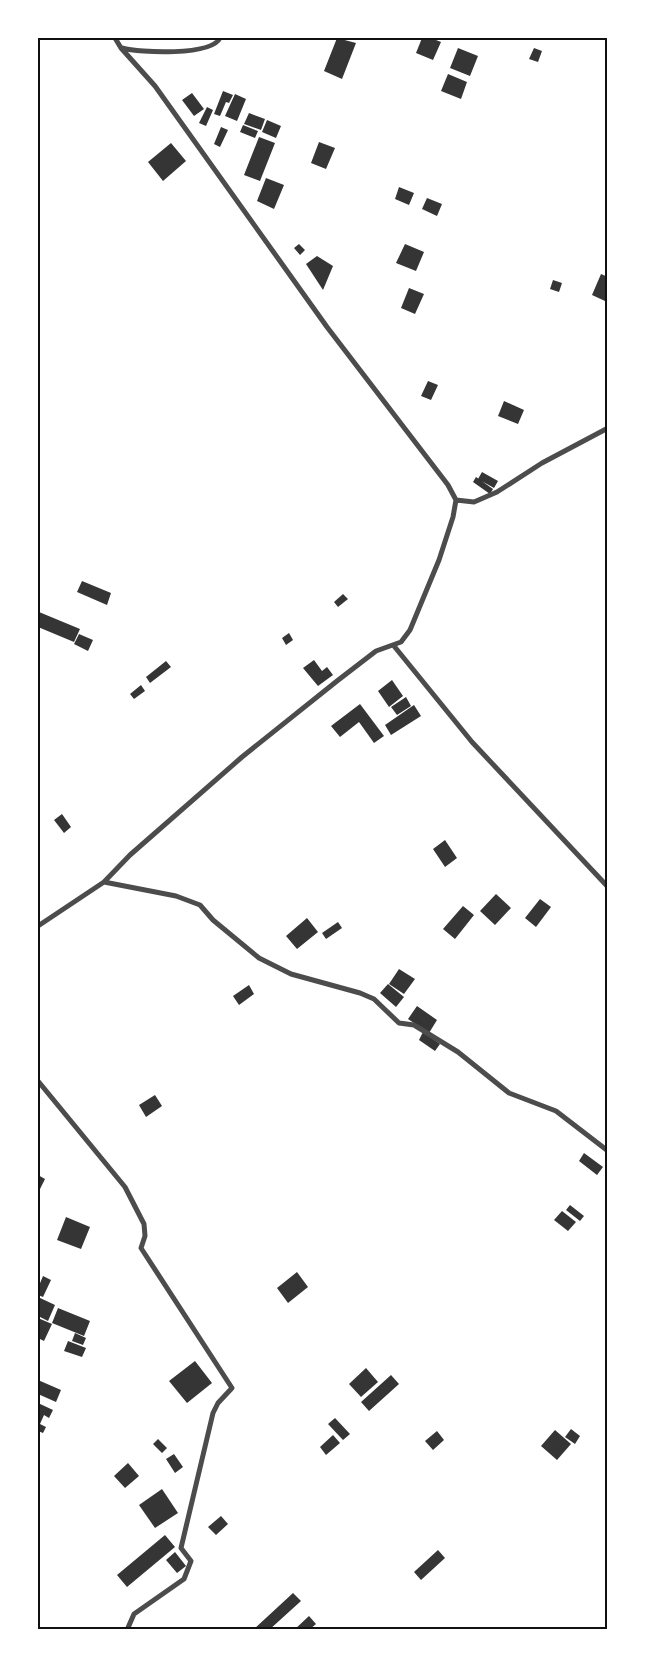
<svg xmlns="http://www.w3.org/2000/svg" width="645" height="1667" font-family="Barlow,sans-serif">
	<rect width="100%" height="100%" fill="#fff"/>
	<path fill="#353535" d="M 337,38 L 356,43 L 342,79 L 324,71 Z
		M 422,38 L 431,38 L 441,42 L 433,60 L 416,53 Z
		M 458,48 L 478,56 L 470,76 L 450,68 Z
		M 534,48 L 542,51 L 538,62 L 529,59 Z
		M 448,74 L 467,82 L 461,99 L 441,91 Z
		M 223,91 L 233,95 L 229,103 L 226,102 L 220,116 L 214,114 Z
		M 192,93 L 204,109 L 194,116 L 182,100 Z
		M 235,94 L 246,99 L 237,121 L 225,116 Z
		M 207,107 L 213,110 L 206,126 L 199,123 Z
		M 249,113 L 265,119 L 261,130 L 244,124 Z
		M 267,120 L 281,126 L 276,138 L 262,132 Z
		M 243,125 L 258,131 L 255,138 L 240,132 Z
		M 221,127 L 228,130 L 220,147 L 214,144 Z
		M 259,137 L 275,143 L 260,181 L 244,175 Z
		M 319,142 L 335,148 L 326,169 L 311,163 Z
		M 171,143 L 186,161 L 163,181 L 148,162 Z
		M 266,178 L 284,185 L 274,209 L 257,201 Z
		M 399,187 L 414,193 L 409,205 L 395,199 Z
		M 427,198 L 442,204 L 437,216 L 422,209 Z
		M 299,244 L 305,250 L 300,255 L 294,248 Z
		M 405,244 L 424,252 L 416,271 L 396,263 Z
		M 317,256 L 333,266 L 323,290 L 306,264 Z
		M 601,274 L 608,277 L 608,297 L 605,301 L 592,295 Z
		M 553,280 L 562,283 L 559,292 L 550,289 Z
		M 409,288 L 424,294 L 415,314 L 401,308 Z
		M 428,381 L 438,385 L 431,400 L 421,396 Z
		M 504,401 L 524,410 L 518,424 L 498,416 Z
		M 482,472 L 498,481 L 494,488 L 478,479 Z
		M 476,477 L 493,489 L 490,494 L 473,482 Z
		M 82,581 L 111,593 L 107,605 L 77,592 Z
		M 343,594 L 348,599 L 338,607 L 334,602 Z
		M 39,612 L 80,629 L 74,642 L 38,627 Z
		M 289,633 L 293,640 L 286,645 L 282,638 Z
		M 79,634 L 93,640 L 88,651 L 74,644 Z
		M 314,660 L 322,671 L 327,667 L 333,675 L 318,686 L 303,668 Z
		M 166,661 L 171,667 L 150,683 L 146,677 Z
		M 392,680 L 403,696 L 389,707 L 378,691 Z
		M 141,685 L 145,691 L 134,699 L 130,694 Z
		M 406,697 L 411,706 L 397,715 L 391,707 Z
		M 360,704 L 384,736 L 374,743 L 359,722 L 340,737 L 331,726 Z
		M 414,705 L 421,716 L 391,735 L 385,725 Z
		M 62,814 L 71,827 L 64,833 L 54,820 Z
		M 445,840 L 457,858 L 445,867 L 433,849 Z
		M 496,894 L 511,908 L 495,925 L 480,911 Z
		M 540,899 L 551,907 L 536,927 L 525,918 Z
		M 463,906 L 474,915 L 455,939 L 443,929 Z
		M 307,918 L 318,932 L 297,949 L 286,936 Z
		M 338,922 L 342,928 L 326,939 L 322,933 Z
		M 399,969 L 415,979 L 404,994 L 389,984 Z
		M 388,984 L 404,997 L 396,1007 L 380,993 Z
		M 249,985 L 254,994 L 239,1005 L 233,996 Z
		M 417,1006 L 437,1020 L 429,1033 L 408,1019 Z
		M 423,1032 L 440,1044 L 435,1051 L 419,1040 Z
		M 155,1095 L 162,1106 L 146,1117 L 139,1105 Z
		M 584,1153 L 603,1167 L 597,1175 L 579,1161 Z
		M 38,1175 L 45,1179 L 40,1189 L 38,1188 Z
		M 570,1205 L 584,1216 L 580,1221 L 566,1210 Z
		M 562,1211 L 576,1222 L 568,1231 L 554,1220 Z
		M 66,1217 L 90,1227 L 81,1249 L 57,1240 Z
		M 297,1272 L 308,1287 L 288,1303 L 277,1288 Z
		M 43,1276 L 51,1280 L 43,1297 L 38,1295 L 38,1288 Z
		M 38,1297 L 55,1305 L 48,1321 L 38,1316 Z
		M 58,1308 L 90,1321 L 84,1336 L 52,1323 Z
		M 38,1318 L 52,1324 L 44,1341 L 38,1338 Z
		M 75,1333 L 86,1338 L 83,1345 L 72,1341 Z
		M 68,1341 L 86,1348 L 82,1357 L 64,1351 Z
		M 195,1361 L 212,1383 L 187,1403 L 169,1381 Z
		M 366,1368 L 378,1382 L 361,1397 L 349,1384 Z
		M 391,1375 L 399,1384 L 369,1411 L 361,1402 Z
		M 38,1380 L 61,1390 L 56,1402 L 38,1394 Z
		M 38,1403 L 53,1410 L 49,1418 L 44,1415 L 40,1424 L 46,1427 L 43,1433 L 38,1431 Z
		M 335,1418 L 350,1434 L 343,1440 L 328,1424 Z
		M 571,1429 L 580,1436 L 575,1444 L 565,1437 Z
		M 555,1430 L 571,1444 L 557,1460 L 541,1446 Z
		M 437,1431 L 444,1440 L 433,1450 L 425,1441 Z
		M 333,1435 L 340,1443 L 326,1455 L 320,1447 Z
		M 158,1439 L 167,1448 L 162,1453 L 153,1444 Z
		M 174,1454 L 183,1467 L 175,1473 L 166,1459 Z
		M 128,1463 L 139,1476 L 125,1488 L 114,1476 Z
		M 162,1489 L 178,1513 L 155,1528 L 139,1505 Z
		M 221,1516 L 228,1524 L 216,1535 L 208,1527 Z
		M 165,1535 L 175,1547 L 127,1587 L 117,1575 Z
		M 438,1550 L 445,1558 L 421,1580 L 414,1572 Z
		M 175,1552 L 186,1566 L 177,1573 L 166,1560 Z
		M 293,1593 L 301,1601 L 269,1630 L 253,1630 Z
		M 309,1616 L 316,1624 L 309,1630 L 294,1630 Z"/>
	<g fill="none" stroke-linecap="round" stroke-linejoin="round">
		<path stroke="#4c4c4c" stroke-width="5" d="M 115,38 L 121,48 L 155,86 L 327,327 L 448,485 L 456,500
			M 122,48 C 140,53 211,56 220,38
			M 394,646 L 472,742 L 608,887
			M 104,882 L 176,896 L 200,905 L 213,920 L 259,958 L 291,974 L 360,993 L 374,999 L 399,1023 L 414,1025 L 458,1052 L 509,1093 L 556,1111 L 608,1151
			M 38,926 L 104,882 L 130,855 L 242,757 L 337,681 L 376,651 L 401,642 L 410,630 L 439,560 L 453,517 L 456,500 L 474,502 L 497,492 L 542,463 L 608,428
			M 38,1081 L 125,1187 L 144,1224 L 145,1236 L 141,1248 L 232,1388 L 218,1403 L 213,1413 L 181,1548 L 191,1561 L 184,1579 L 134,1614 L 127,1630"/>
	</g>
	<rect width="645" height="1667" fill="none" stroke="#ffffff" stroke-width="78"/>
	<rect x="39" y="39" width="567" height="1589" fill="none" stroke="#111" stroke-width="2"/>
</svg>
